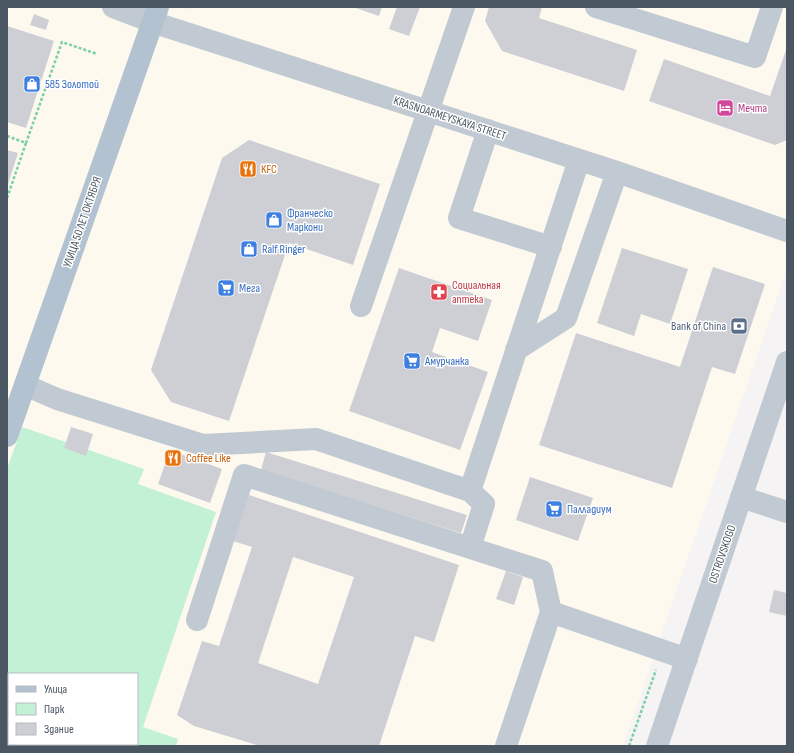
<svg xmlns="http://www.w3.org/2000/svg" width="794" height="753" font-family="'Sofia Sans Condensed',sans-serif">
	<rect width="100%" height="100%" fill="#f5f3f3"/>
	<path fill="#fdf9ef" fill-rule="evenodd" d="M 7,7 L 182,7 L 189,10 L 191,7 L 787,7 L 787,269 L 623,746 L 7,746 ZM 9,674 L 137,674 L 137,744 L 9,744 Z"/>
	<path fill="#c3f1d5" fill-rule="evenodd" d="M 22,427 L 144,469 L 138,484 L 216,512 L 143,727 L 178,739 L 176,746 L 7,746 L 7,469 ZM 9,674 L 137,674 L 137,744 L 9,744 Z"/>
	<path fill="#cdcfd5" fill-rule="evenodd" d="M 353,7 L 382,7 L 379,16 Z
		M 397,7 L 420,7 L 409,36 L 389,29 Z
		M 489,7 L 542,7 L 539,18 L 637,50 L 624,91 L 502,51 L 485,21 Z
		M 34,14 L 49,20 L 46,30 L 30,25 Z
		M 7,26 L 54,41 L 26,128 L 7,122 Z
		M 787,47 L 787,140 L 775,145 L 649,101 L 664,59 L 770,96 Z
		M 249,140 L 380,184 L 353,265 L 289,243 L 229,421 L 171,402 L 151,370 L 222,158 Z
		M 7,150 L 18,153 L 7,187 Z
		M 622,248 L 688,269 L 670,324 L 641,314 L 634,336 L 597,323 Z
		M 713,267 L 765,284 L 735,374 L 712,367 L 672,488 L 539,445 L 576,333 L 680,367 Z
		M 399,268 L 492,300 L 478,341 L 440,328 L 432,352 L 488,372 L 460,450 L 349,411 Z
		M 71,427 L 93,434 L 86,456 L 64,448 Z
		M 170,450 L 222,469 L 210,503 L 158,484 Z
		M 266,452 L 467,515 L 461,533 L 261,470 Z
		M 530,477 L 593,498 L 578,541 L 516,520 Z
		M 249,495 L 459,565 L 434,642 L 415,636 L 379,746 L 260,746 L 194,726 L 177,715 L 202,641 L 219,646 L 252,547 L 233,541 ZM 293,557 L 354,577 L 318,684 L 258,663 Z
		M 506,571 L 523,577 L 514,605 L 496,599 Z
		M 774,590 L 787,593 L 787,616 L 769,612 Z"/>
	<g fill="none" stroke-linecap="round" stroke-linejoin="round">
		<path stroke="#7ad0a6" stroke-width="2.5" stroke-dasharray="3 2" stroke-linecap="butt" d="M 7,136 L 26,143 L 62,42 L 97,54
			M 7,198 L 26,143
			M 629,746 L 656,670"/>
		<path stroke="#c1cad2" stroke-width="22" d="M 113,7 L 152,22 L 617,172 L 787,231
			M 596,7 L 755,57 L 772,7
			M 488,130 L 459,218 L 551,247
			M 361,306 L 464,7
			M 516,350 L 566,318 L 617,172
			M 25,385 L 57,399 L 203,445 L 316,439 L 470,491 L 579,160
			M 470,491 L 484,504 L 470,548
			M 741,497 L 787,512
			M 197,620 L 244,475 L 542,571 L 551,612 L 687,659
			M 506,746 L 551,612
			M 657,746 L 787,362"/>
		<path stroke="#b3c2d1" stroke-width="22" d="M 7,436 L 158,7"/>
	</g>
	<defs>
		<symbol id="shop-square" viewBox="-11 -11 22 22"><rect x="-9" y="-9" width="18" height="18" rx="4" fill="#3f7fe0" stroke="#fff"/><path d="M-5-2.5h2.3a2.7 3.5 0 0 1 5.4 0H5L5.5 6h-11ZM-1.5-2.5h3a1.5 2.3 0 0 0-3 0Z" fill="#fff"/></symbol>
		<symbol id="hotel-square" viewBox="-11 -11 22 22"><rect x="-9" y="-9" width="18" height="18" rx="4" fill="#d1479c" stroke="#fff"/><path d="M-6-4.5h1.5V1H6V5H4.5V3h-9V5H-6ZM-4 0a1.8 1.8 0 1 1 3.6 0ZM.5 0V-2.5h3Q6-2.5 6 0Z" fill="#fff"/></symbol>
		<symbol id="restaurant-square" viewBox="-11 -11 22 22"><rect x="-9" y="-9" width="18" height="18" rx="4" fill="#e8710a" stroke="#fff"/><path d="M-5-6h1v4h1v-4h1v4h1v-4h1v5L-1.5 .5V6h-2V.5L-5-1ZM5-6V6H3V1.5H1.5Q1.5-4 5-6Z" fill="#fff"/></symbol>
		<symbol id="supermarket-square" viewBox="-11 -11 22 22"><rect x="-9" y="-9" width="18" height="18" rx="4" fill="#3f7fe0" stroke="#fff"/><path d="M-6-5.5h2.5l.6 2H6L4.5 2H-2.5L-4.4-4H-6ZM-1.5 3.2a1.3 1.3 0 1 0 .1 0ZM3 3.2a1.3 1.3 0 1 0 .1 0Z" fill="#fff"/></symbol>
		<symbol id="pharmacy-square" viewBox="-11 -11 22 22"><rect x="-9" y="-9" width="18" height="18" rx="4" fill="#e0444e" stroke="#fff"/><path d="M-2-6h4v4h4v4h-4v4h-4v-4h-4v-4h4Z" fill="#fff"/></symbol>
		<symbol id="bank-square" viewBox="-11 -11 22 22"><rect x="-9" y="-9" width="18" height="18" rx="4" fill="#5c6f8a" stroke="#fff"/><path d="M-6-4H6V4H-6ZM0-2.3a2.3 2.3 0 1 0 0 4.6a2.3 2.3 0 1 0 0-4.6Z" fill="#fff"/></symbol>
	</defs>
	<g fill-rule="evenodd">
		<use href="#shop-square" x="22" y="74" width="20" height="20"/>
		<use href="#hotel-square" x="715" y="98" width="20" height="20"/>
		<use href="#restaurant-square" x="238" y="159" width="20" height="20"/>
		<use href="#shop-square" x="264" y="210" width="20" height="20"/>
		<use href="#shop-square" x="239" y="239" width="20" height="20"/>
		<use href="#supermarket-square" x="216" y="278" width="20" height="20"/>
		<use href="#pharmacy-square" x="429" y="282" width="20" height="20"/>
		<use href="#bank-square" x="729" y="316" width="20" height="20"/>
		<use href="#supermarket-square" x="402" y="351" width="20" height="20"/>
		<use href="#restaurant-square" x="163" y="448" width="20" height="20"/>
		<use href="#supermarket-square" x="544" y="499" width="20" height="20"/>
	</g>
	<g text-anchor="middle" stroke-width="3" stroke-linejoin="round" paint-order="stroke">
		<g font-size="12" fill="#366cbe" stroke="#fff" text-anchor="start">
			<text x="45" y="88">585 Золотой</text>
			<text x="287" y="217">Франческо<tspan x="287" dy="14">Маркони</tspan></text>
			<text x="262" y="253">Ralf Ringer</text>
			<text x="239" y="292">Мега</text>
			<text x="425" y="365">Амурчанка</text>
			<text x="567" y="513">Палладиум</text>
		</g>
		<g font-size="12" fill="#b23c85" stroke="#fff" text-anchor="start">
			<text x="738" y="112">Мечта</text>
		</g>
		<g font-size="12" fill="#4a5661" stroke="#fff">
			<text transform="translate(450 118) rotate(18)" y="4">KRASNOARMEYSKAYA STREET</text>
			<text transform="translate(82 222) rotate(-71)" y="4">УЛИЦА 50 ЛЕТ ОКТЯБРЯ</text>
			<text transform="translate(722 554) rotate(-71)" y="4">OSTROVSKOGO</text>
		</g>
		<g font-size="12" fill="#c56008" stroke="#fff" text-anchor="start">
			<text x="261" y="173">KFC</text>
			<text x="186" y="462">Coffee Like</text>
		</g>
		<g font-size="12" fill="#be3a42" stroke="#fff" text-anchor="start">
			<text x="452" y="289">Социальная<tspan x="452" dy="14">аптека</tspan></text>
		</g>
		<g font-size="12" fill="#4e5e75" stroke="#fff" text-anchor="end">
			<text x="726" y="330">Bank of China</text>
		</g>
	</g>
	<rect width="794" height="753" fill="none" stroke="#4a5661" stroke-width="16"/>
	<rect x="8" y="673" width="130" height="72" fill="#ffffff" stroke="#b7bbc0"/>
	<rect x="16" y="686" width="20" height="6" fill="#b3c2d1" stroke="#b7bbc0"/>
	<text x="44" y="693" font-size="12" fill="#4a5661">Улица</text>
	<rect x="16" y="703" width="20" height="12" fill="#c3f1d5" stroke="#b7bbc0"/>
	<text x="44" y="713" font-size="12" fill="#4a5661">Парк</text>
	<rect x="16" y="723" width="20" height="12" fill="#cdcfd5" stroke="#b7bbc0"/>
	<text x="44" y="733" font-size="12" fill="#4a5661">Здание</text>
</svg>
